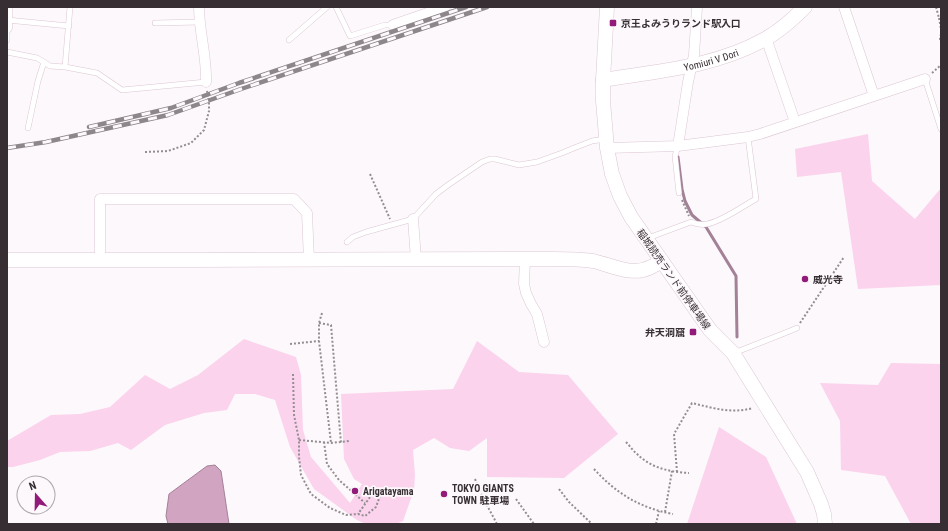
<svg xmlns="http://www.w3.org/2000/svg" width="948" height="531" font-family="'Roboto Condensed','Noto Sans JP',sans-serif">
	<rect width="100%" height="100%" fill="#fcf8fb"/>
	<path fill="#fbd3ed" d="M 868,134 L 872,181 L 915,219 L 941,188 L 941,285 L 858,289 L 841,172 L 797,177 L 795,149 Z
		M 244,339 L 296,357 L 301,375 L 303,430 L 311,457 L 350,503 L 362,484 L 354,479 L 344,459 L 341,394 L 453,389 L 477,341 L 519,372 L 568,375 L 618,434 L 564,478 L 487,477 L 487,438 L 469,451 L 450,448 L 434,438 L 413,450 L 415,475 L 414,490 L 403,521 L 396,524 L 366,524 L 357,520 L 314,489 L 290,447 L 275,400 L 255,394 L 235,394 L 227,410 L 204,413 L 165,425 L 131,450 L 118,443 L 90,451 L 60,452 L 40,460 L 13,467 L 7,467 L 7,441 L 51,415 L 80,414 L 110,407 L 145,375 L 170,389 L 198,375 Z
		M 891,363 L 941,364 L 941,524 L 911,524 L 885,476 L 841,470 L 840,421 L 820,383 L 878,385 Z
		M 719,427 L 766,457 L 797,524 L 687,524 Z"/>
	<path fill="#d1a4c2" stroke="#a38197" d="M 215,465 L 221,471 L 229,524 L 168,524 L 166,516 L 169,494 L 207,466 Z"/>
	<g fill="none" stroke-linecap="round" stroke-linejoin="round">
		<path stroke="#a38197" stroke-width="3" d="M 678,157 L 682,189 L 685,201 L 692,215 L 706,227 L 736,276 L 737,337"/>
		<defs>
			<path id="lane" d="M 70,7 L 65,67 L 97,73 L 122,90 L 206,82
				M 336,7 L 350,36 L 385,25 L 393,25
				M 7,20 L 69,26
				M 155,23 L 200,22
				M 7,40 L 7,28
				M 289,40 L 327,7
				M 7,52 L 37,58 L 50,66 L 65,67
				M 925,79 L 941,129
				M 28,128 L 38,81 L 44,62
				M 678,146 L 675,156 L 679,193
				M 648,238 L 691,222 C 696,224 702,225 707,224 C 721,222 743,206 756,199 L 748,137
				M 347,242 L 353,237 L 366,232 L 413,219 L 436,194 L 448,185 L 482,162 L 490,159 L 495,159 L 519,165 L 537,162 L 562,153 L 574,148 L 592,141 L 605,139
				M 734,353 L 790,331 L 797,328"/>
			<path id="street" d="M 199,7 C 199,32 207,57 206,82
				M 844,7 L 874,96
				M 393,25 L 445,7
				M 7,28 L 7,7
				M 766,38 L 795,122
				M 678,146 L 688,82 L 694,55 L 697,7
				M 607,148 L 678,146 L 748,137 L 760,134 L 925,79
				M 413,219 L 416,259
				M 525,259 L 524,284 L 526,293 L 531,304 L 537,314 L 544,342
				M 100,260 L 100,199 L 294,199 L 307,213 L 309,260"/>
			<g id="secondary">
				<path d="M 607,7 L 603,80 L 603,101 L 607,148 L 612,174 L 620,196 L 631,217 L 710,330 L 733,353 L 751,382 L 807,472 L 821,504 L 824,514 L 825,524"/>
				<path id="s1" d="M 603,80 C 658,71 715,67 765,39 C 780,31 793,19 805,7"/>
				<path d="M 7,260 L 191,260 L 553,259 C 566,259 580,259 593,261 C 612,265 632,277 651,267 C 655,265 658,263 662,261"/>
			</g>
		</defs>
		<use href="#lane" stroke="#dcc6d4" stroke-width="6"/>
		<use href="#street" stroke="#dcc6d4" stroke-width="11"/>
		<use href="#secondary" stroke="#dcc6d4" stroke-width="15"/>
		<path stroke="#948d92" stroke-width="2" stroke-dasharray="2 2" stroke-linecap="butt" d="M 936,7 L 939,18 L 941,19
			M 939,18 L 941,29
			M 941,34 L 940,39 L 941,41
			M 932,73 L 941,65
			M 145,152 L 168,151 L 191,143 L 204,130 L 209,111 L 209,104 L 207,91
			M 370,174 L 390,219
			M 682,200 L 689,216
			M 322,313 L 319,323 L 319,341 L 331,443
			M 319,323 L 331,325 L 341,443
			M 800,323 L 844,257
			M 290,344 L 319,341
			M 293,374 L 294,415 L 299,440 L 299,457 L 301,475 L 311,494 L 330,508 L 346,515 L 358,514 L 365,516 L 376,507 L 381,493 L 375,490 L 358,514
			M 299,440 L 331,443 L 349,441
			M 324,442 L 327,464 L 339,480 L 365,503
			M 626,442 C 630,446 633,451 637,454 C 651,468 670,472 689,473
			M 594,469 C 617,494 640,508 673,514
			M 677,472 L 674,434 L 692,403 C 713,408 731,414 753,408
			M 475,479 L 482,496 L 497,524
			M 559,489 L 569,502 L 592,524
			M 516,499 L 534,524
			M 665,512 L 672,471
			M 656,524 L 659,511"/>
		<use href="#lane" stroke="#fff" stroke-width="5"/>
		<use href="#street" stroke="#fff" stroke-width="10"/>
		<use href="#secondary" stroke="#fff" stroke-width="14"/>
		<defs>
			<path id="rail" d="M 89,127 L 171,108 L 239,83 L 466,7
				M 7,148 L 46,142 L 168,115 L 241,89 L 487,7"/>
		</defs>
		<use href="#rail" stroke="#8d868a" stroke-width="4.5"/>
		<use href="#rail" stroke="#fcf8fb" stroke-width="3" stroke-dasharray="9" stroke-linecap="butt"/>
	</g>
	<g fill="#921a78" stroke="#fcf8fb" stroke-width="1.5">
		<rect x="609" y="19" width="8" height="8" rx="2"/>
		<circle cx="805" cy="279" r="4"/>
		<rect x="689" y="328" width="8" height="8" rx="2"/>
		<circle cx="355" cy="491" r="4"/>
		<circle cx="444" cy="494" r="4"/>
	</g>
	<g text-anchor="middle" stroke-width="3.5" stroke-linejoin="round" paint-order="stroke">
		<g font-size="10" font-weight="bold" fill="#372e34" stroke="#fcf8fb" text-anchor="start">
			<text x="621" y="27">京王よみうりランド駅入口</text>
			<text x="813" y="283">威光寺</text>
			<text x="685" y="336" text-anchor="end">弁天洞窟</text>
			<text x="452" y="492">TOKYO GIANTS<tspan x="452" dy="12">TOWN 駐車場</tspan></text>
			<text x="363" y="495">Arigatayama</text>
		</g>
		<g font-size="10" fill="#372e34" stroke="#fcf8fb">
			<text dy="4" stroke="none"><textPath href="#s1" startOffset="110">Yomiuri V Dori</textPath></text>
			<text transform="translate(674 279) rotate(55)" y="4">稲城読売ランド前停車場線</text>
		</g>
	</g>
	<rect width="948" height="531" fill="none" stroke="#372e34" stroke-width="16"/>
	<g transform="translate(36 495) rotate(340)"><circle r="19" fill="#fcf8fb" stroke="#ada7ab"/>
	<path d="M0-3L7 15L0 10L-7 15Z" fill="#921a78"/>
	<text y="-6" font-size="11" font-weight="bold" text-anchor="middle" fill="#372e34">N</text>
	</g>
</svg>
